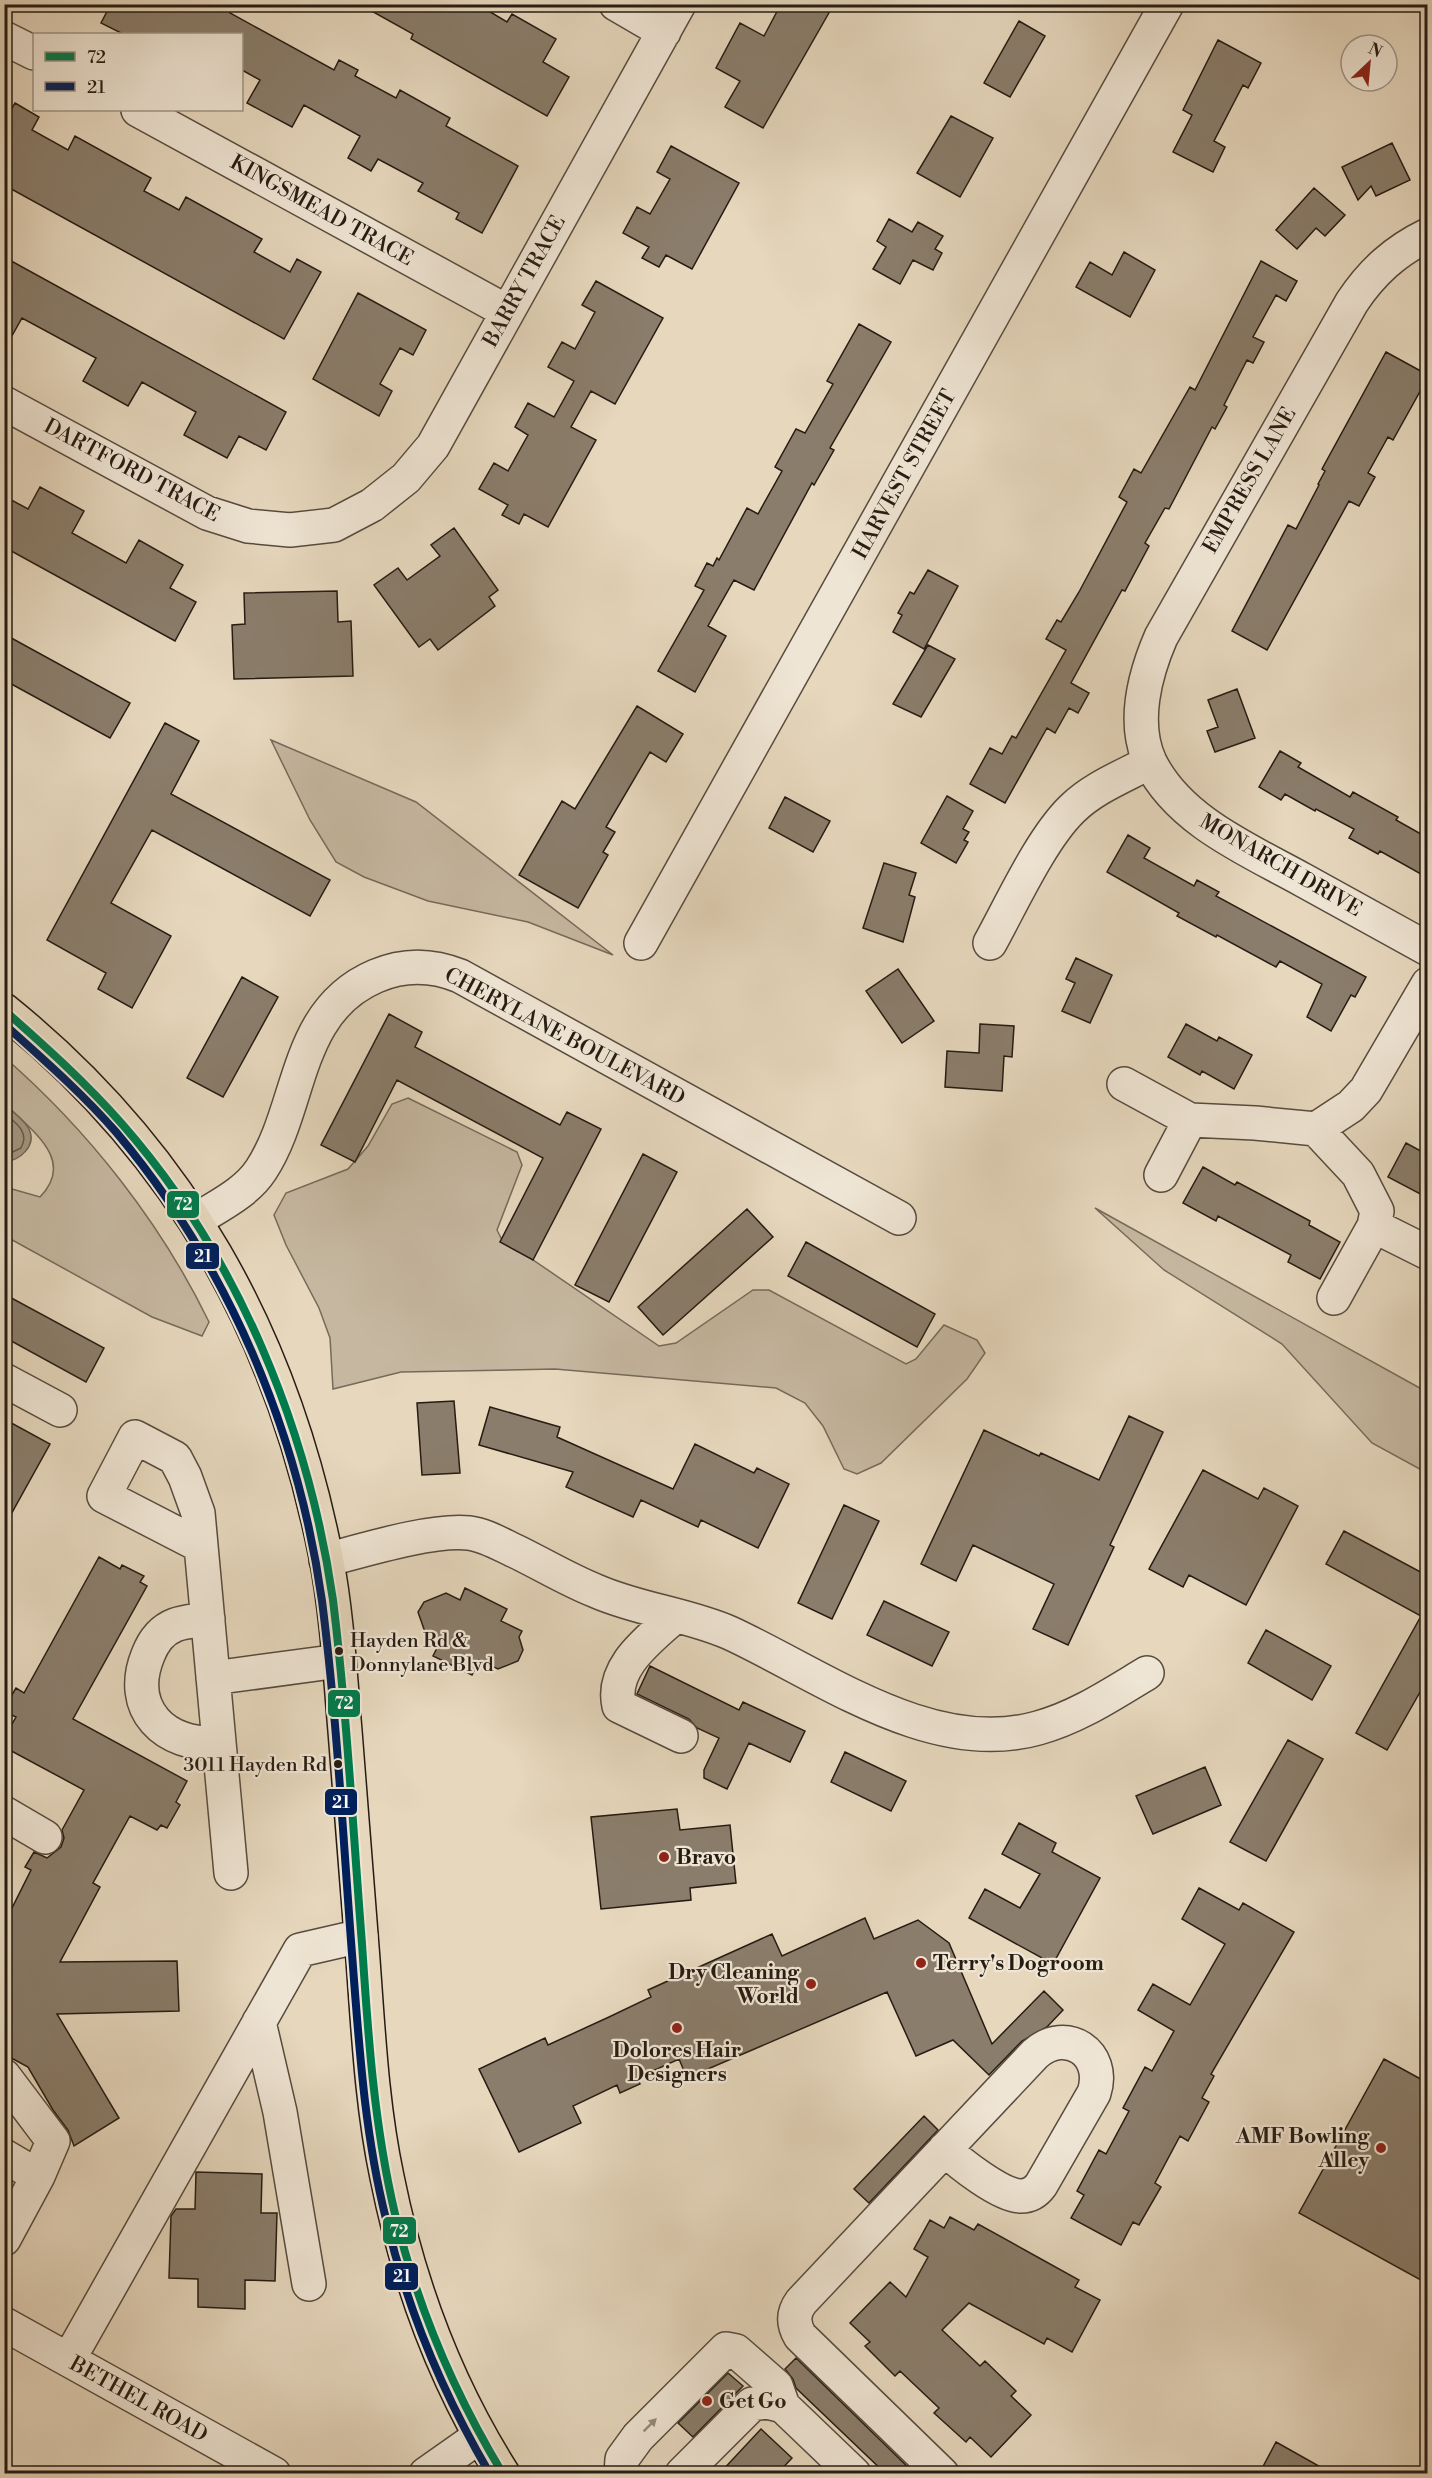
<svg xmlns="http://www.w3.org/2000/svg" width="1432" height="2478" font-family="'Libre Bodoni',serif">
	<rect width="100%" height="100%" fill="#e6d7bd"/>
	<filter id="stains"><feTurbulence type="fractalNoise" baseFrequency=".00333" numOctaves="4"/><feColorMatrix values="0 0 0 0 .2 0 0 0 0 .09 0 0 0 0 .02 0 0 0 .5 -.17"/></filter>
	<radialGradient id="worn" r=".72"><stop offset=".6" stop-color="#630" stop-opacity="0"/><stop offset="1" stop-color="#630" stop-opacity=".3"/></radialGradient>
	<path fill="#c5b7a0" stroke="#766a5a" stroke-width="1.5" d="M 271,740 L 416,802 L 613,955 L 528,922 L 428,901 L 364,877 L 336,862 L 310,820 Z
		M 4,1057 C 88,1130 161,1223 209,1322 L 202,1336 L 152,1317 L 5,1236 L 5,1187 L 40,1197 C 76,1160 32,1131 5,1104 Z
		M 408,1098 L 517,1152 L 522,1165 L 497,1230 L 501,1238 L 659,1346 L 676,1343 L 753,1290 L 769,1290 L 906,1364 L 916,1359 L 944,1325 L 977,1340 L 985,1353 L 967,1379 L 881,1463 L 857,1474 L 844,1469 L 823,1426 L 805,1403 L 776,1388 L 555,1369 L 401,1372 L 333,1389 L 330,1338 L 319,1308 L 286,1245 L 274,1215 L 286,1193 L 348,1169 L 368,1146 L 392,1104 Z
		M 1095,1208 L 1427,1392 L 1427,1473 L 1372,1443 L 1282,1344 L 1164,1270 Z"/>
	<path fill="#a59783" stroke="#726656" stroke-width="1.5" d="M 5,1104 C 11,1111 25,1120 29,1129 C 37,1146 20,1160 5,1162 Z"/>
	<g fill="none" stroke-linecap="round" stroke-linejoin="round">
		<path stroke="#665a4b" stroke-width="1.5" d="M 4,1113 C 16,1123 30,1132 21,1148 L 4,1156"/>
	</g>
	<path fill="#8a7d6b" stroke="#261c13" stroke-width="1.5" d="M 111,4 L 235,4 L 230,13 L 334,70 L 339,60 L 358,70 L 355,76 L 396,98 L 400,90 L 450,118 L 446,126 L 518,166 L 482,233 L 456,219 L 459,213 L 418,191 L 423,183 L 378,159 L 371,171 L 348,158 L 360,136 L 304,105 L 292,127 L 247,103 L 260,80 L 242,70 L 242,34 L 123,34 L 101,23 Z
		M 359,4 L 477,4 L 507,22 L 512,14 L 556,39 L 543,62 L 569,77 L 547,116 L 411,39 L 413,34 Z
		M 781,4 L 834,4 L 763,128 L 725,107 L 740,81 L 716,68 L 740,23 L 764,36 Z
		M 1019,21 L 1045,36 L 1010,97 L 984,83 Z
		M 1218,40 L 1261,63 L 1248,88 L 1243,85 L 1214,141 L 1225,147 L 1213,172 L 1173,152 L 1192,115 L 1183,110 Z
		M 15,103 L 39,117 L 32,130 L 68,150 L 75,136 L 151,178 L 144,191 L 179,210 L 186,197 L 262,239 L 254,252 L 290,272 L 297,259 L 321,272 L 284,339 L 4,185 L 4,122 Z
		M 951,116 L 993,138 L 960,197 L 917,173 Z
		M 1392,143 L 1410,180 L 1376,196 L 1371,186 L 1358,200 L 1342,167 Z
		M 671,146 L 739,183 L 692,269 L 666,255 L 659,267 L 642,258 L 649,247 L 623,233 L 637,207 L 650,214 L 670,179 L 657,172 Z
		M 1314,188 L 1345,215 L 1325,236 L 1316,228 L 1297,249 L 1276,230 Z
		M 889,219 L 912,232 L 918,222 L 943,236 L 935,249 L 942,253 L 933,270 L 913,260 L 900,284 L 873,269 L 886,247 L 877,241 Z
		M 1124,252 L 1155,270 L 1130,317 L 1076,287 L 1090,262 L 1112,275 Z
		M 4,257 L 286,412 L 266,450 L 239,436 L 227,458 L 184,435 L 196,412 L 142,382 L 128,406 L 83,381 L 96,358 L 22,318 L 4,350 Z
		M 1261,261 L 1297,281 L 1286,301 L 1276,295 L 1253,337 L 1264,342 L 1253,363 L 1247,360 L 1224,405 L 1227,407 L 1215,429 L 1212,427 L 1169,509 L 1165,508 L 1145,543 L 1149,546 L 1125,591 L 1122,590 L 1071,683 L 1089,693 L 1078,713 L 1069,708 L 1055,733 L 1047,728 L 1005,803 L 970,784 L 990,748 L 1002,754 L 1012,736 L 1016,738 L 1066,650 L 1046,639 L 1057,620 L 1061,622 L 1079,592 L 1127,502 L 1119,497 L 1134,469 L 1141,473 L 1190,387 L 1195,390 Z
		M 596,281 L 663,318 L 615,404 L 591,391 L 571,427 L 596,440 L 548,527 L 524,514 L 519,524 L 502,515 L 508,505 L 479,489 L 494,463 L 508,471 L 528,435 L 515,427 L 528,403 L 554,417 L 574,381 L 548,367 L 562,342 L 575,349 L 595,312 L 582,305 Z
		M 358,293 L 426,330 L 413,355 L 400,348 L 380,384 L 392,391 L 379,416 L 313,379 Z
		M 859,324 L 891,342 L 830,448 L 834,450 L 814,485 L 812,483 L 754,590 L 734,580 L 708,626 L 726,636 L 695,692 L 658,671 L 704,590 L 695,586 L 707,563 L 713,566 L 717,558 L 719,560 L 747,508 L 758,514 L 782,471 L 775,467 L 796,429 L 805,433 L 833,384 L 827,381 Z
		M 1386,352 L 1428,375 L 1428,377 L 1393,440 L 1388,437 L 1368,473 L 1375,477 L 1359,506 L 1349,501 L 1267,650 L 1232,631 L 1288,525 L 1296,529 L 1319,485 L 1318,484 L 1325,471 L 1322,469 Z
		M 40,487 L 84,511 L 72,533 L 126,563 L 139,540 L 183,565 L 170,588 L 196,602 L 175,641 L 4,547 L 4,496 L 28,509 Z
		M 454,528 L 498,590 L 489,597 L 495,606 L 438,650 L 430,639 L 419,647 L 374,585 L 398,568 L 407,580 L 440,556 L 431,545 Z
		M 928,570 L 958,586 L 924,649 L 893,632 L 902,615 L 898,613 L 910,592 L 914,594 Z
		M 337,591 L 338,622 L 351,621 L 353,676 L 234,679 L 232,625 L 245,624 L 244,593 Z
		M 4,634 L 130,703 L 110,738 L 4,680 Z
		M 928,645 L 955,659 L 921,717 L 893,704 Z
		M 1237,689 L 1255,738 L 1215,752 L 1207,731 L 1218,727 L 1208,700 Z
		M 637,706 L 683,734 L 666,762 L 650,752 L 606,827 L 615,832 L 603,852 L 608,855 L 578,908 L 519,875 L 562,801 L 575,809 Z
		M 165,723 L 199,741 L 171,794 L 330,880 L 310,916 L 152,830 L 111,903 L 171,936 L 132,1008 L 98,989 L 106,973 L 47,940 Z
		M 1280,751 L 1301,763 L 1298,767 L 1350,797 L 1353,792 L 1398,817 L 1396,820 L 1428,838 L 1428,878 L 1380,851 L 1378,854 L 1349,838 L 1354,829 L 1316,809 L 1315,811 L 1285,794 L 1281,800 L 1259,787 Z
		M 947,796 L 973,811 L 963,829 L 969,832 L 964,840 L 968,842 L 956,863 L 921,843 Z
		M 785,797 L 830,821 L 813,852 L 769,828 Z
		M 1128,835 L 1150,848 L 1144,858 L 1194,886 L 1197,880 L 1219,892 L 1216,896 L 1366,977 L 1355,997 L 1351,995 L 1331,1031 L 1307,1017 L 1322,984 L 1280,961 L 1276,967 L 1217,935 L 1216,937 L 1177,916 L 1179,913 L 1107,872 Z
		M 884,863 L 916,873 L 909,895 L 915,897 L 903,942 L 863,928 Z
		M 1076,958 L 1112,975 L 1090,1023 L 1062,1011 L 1075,983 L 1066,979 Z
		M 898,969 L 934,1021 L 902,1043 L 866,991 Z
		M 242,977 L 278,997 L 223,1097 L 187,1078 Z
		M 389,1014 L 422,1032 L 415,1047 L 560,1125 L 567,1112 L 601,1129 L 533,1260 L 500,1242 L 543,1158 L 397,1080 L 355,1162 L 321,1145 Z
		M 980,1024 L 1014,1026 L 1012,1057 L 1004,1056 L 1002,1091 L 945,1087 L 947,1051 L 979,1053 Z
		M 1186,1024 L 1217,1041 L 1219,1037 L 1252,1055 L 1234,1089 L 1202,1071 L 1200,1075 L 1168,1057 Z
		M 1406,1143 L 1428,1155 L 1428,1198 L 1388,1177 Z
		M 643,1154 L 677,1172 L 609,1302 L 575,1285 Z
		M 1203,1167 L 1235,1185 L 1237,1182 L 1310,1221 L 1309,1225 L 1340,1242 L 1320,1279 L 1288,1262 L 1291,1255 L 1218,1216 L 1216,1221 L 1183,1203 Z
		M 747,1209 L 773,1237 L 663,1335 L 638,1307 Z
		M 806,1242 L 935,1314 L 917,1347 L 788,1276 Z
		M 4,1294 L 104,1348 L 86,1382 L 4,1337 Z
		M 454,1401 L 460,1473 L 422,1475 L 417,1403 Z
		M 490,1407 L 560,1427 L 557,1437 L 673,1489 L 695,1444 L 754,1473 L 757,1468 L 789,1484 L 758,1548 L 701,1520 L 698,1527 L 641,1500 L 633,1517 L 566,1487 L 573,1472 L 479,1445 Z
		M 1129,1416 L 1163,1432 L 1110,1545 L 1114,1547 L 1068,1645 L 1033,1629 L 1054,1584 L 973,1545 L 956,1581 L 921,1564 L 984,1430 L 1039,1456 L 1041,1453 L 1099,1480 Z
		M 4,1419 L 50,1444 L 4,1527 Z
		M 1203,1470 L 1258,1499 L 1264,1488 L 1298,1506 L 1246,1605 L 1189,1575 L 1183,1587 L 1149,1569 Z
		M 844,1505 L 879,1521 L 832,1619 L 798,1603 Z
		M 1344,1531 L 1428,1576 L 1428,1678 L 1387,1750 L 1356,1733 L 1421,1616 L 1326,1564 Z
		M 99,1557 L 120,1569 L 122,1565 L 144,1576 L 140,1582 L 147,1586 L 73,1719 L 187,1781 L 176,1802 L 180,1805 L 167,1828 L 161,1825 L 157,1830 L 130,1816 L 93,1883 L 100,1887 L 60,1962 L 177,1961 L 179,2011 L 57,2014 L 119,2118 L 74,2146 L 68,2130 L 53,2110 L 28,2067 L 4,2054 L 4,1924 L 31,1870 L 25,1867 L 34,1852 L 47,1858 L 61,1847 L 64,1838 L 62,1830 L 84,1790 L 4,1747 L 4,1738 L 16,1717 L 4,1711 L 4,1708 L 16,1688 L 24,1693 Z
		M 465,1588 L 507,1609 L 501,1621 L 522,1631 L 519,1637 L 523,1650 L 518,1661 L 498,1669 L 479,1660 L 472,1675 L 433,1656 L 441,1640 L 425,1632 L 418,1612 L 424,1602 L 446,1593 L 460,1600 Z
		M 884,1601 L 949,1632 L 932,1666 L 867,1635 Z
		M 1266,1630 L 1331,1666 L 1312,1700 L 1248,1663 Z
		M 650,1666 L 739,1710 L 743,1702 L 805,1731 L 790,1762 L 749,1743 L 727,1789 L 704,1778 L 704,1770 L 719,1738 L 697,1728 L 689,1719 L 637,1694 Z
		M 1288,1740 L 1323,1759 L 1266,1861 L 1230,1842 Z
		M 845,1752 L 906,1781 L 891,1811 L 831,1782 Z
		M 1205,1767 L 1221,1805 L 1153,1834 L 1136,1796 Z
		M 677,1809 L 680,1830 L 730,1825 L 736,1883 L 690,1888 L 691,1900 L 601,1909 L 591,1817 Z
		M 1019,1823 L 1056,1843 L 1052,1852 L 1100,1878 L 1053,1964 L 969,1918 L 985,1889 L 1020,1908 L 1040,1874 L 1002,1854 Z
		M 1199,1888 L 1239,1910 L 1243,1903 L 1294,1932 L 1211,2074 L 1214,2076 L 1202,2098 L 1209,2102 L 1188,2141 L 1180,2136 L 1155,2183 L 1161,2187 L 1139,2225 L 1133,2222 L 1121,2245 L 1071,2218 L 1084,2195 L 1077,2191 L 1099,2150 L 1106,2154 L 1129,2111 L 1123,2108 L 1145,2067 L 1152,2071 L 1174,2031 L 1138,2010 L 1153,1984 L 1190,2005 L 1225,1944 L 1182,1919 Z
		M 865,1918 L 874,1939 L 918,1920 L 949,1943 L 992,2044 L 1044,1991 L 1063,2010 L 1047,2027 L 1022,2041 L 989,2075 L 953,2040 L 916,2056 L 887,1992 L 687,2078 L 679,2059 L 637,2078 L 640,2084 L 620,2093 L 617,2085 L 573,2106 L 581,2123 L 519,2152 L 479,2069 L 545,2038 L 548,2045 L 609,2017 L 651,1997 L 648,1990 L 772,1934 L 782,1956 Z
		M 1384,2059 L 1428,2083 L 1428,2284 L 1299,2213 Z
		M 924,2116 L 938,2130 L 869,2203 L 854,2189 Z
		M 196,2172 L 262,2174 L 261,2213 L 277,2213 L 275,2281 L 245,2280 L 245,2309 L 198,2307 L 198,2279 L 169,2278 L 171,2216 L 176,2209 L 195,2209 Z
		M 950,2217 L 974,2230 L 978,2224 L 1041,2259 L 1079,2280 L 1075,2287 L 1100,2300 L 1072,2352 L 1047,2338 L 1044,2344 L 969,2303 L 942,2330 L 980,2366 L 985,2361 L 1016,2391 L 1011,2396 L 1031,2415 L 991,2457 L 970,2437 L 966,2442 L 934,2413 L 939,2408 L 900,2371 L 895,2376 L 865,2346 L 870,2342 L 850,2323 L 890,2282 L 906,2297 L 928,2257 L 914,2249 L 930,2220 L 944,2228 Z
		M 796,2358 L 915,2474 L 886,2474 L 796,2388 L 793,2379 L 785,2369 Z
		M 728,2373 L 743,2386 L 693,2437 L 678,2423 Z
		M 761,2429 L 792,2458 L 777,2474 L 719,2474 Z
		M 1276,2442 L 1333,2474 L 1259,2474 Z"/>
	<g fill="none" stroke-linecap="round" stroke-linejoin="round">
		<defs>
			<path id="minor" d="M 616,4 L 664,32
				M 4,38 L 34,53
				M 138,110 L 506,311
				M 1428,235 C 1395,251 1372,272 1352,302 L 1161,637 C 1145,674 1132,723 1150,762 C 1179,821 1249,850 1303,880 C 1345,903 1386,926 1428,949
				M 4,403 L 207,513 L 248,526 L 290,530 L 334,525 L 372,505 L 406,478 L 433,446 L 679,4
				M 641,943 L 1167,4
				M 990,943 C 1011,905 1041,839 1072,809 C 1093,788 1124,776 1150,762
				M 1124,1084 L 1190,1120 L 1255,1123 L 1316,1129 L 1358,1174 L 1377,1211 L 1374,1226 L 1334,1298
				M 1316,1129 L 1351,1106 L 1366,1090 L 1428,984
				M 1161,1175 L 1190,1120
				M 196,1220 C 218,1206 246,1193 261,1170 C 303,1106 293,1011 376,976 C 404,964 433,965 460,976 L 899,1218
				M 1374,1226 L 1428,1253
				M 4,1380 L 60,1410
				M 201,1546 L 104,1496 L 135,1437 L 175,1458 L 185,1477 L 198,1513 L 231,1873
				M 326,1560 C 364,1550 432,1529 469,1533 C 485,1535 500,1544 515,1551 C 542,1564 568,1580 596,1591 C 639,1610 687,1614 730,1633 C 823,1676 932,1758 1038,1728 C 1078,1717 1112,1694 1147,1673
				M 675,1616 C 650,1639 610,1667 619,1706 L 681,1736
				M 208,1619 C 198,1621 185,1621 175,1625 C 162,1630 153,1642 148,1655 C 126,1709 165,1747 219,1743
				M 213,1678 L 339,1661
				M 4,1813 L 45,1837
				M 259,2022 L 280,2112 L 309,2284
				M 4,2076 L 53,2141 L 38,2176
				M 4,2156 L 38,2176 L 4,2239
				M 4,2324 L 274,2474
				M 69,2359 L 300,1950 L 361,1936
				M 426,2474 L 480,2436
				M 621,2474 L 622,2459 L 638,2437 L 726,2349 L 736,2351 L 776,2386 L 783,2406
				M 682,2474 L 752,2404 L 767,2402 L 783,2406 L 854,2474
				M 942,2474 L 800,2336 C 793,2324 793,2313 801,2302 L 1035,2054 C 1066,2026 1107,2053 1094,2093 L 1041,2185 C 1036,2192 1030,2196 1021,2196 C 1001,2196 959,2163 945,2149"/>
			<path id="major" d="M 4,1010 C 181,1153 282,1334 326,1557 C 337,1614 340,1673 345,1731 C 350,1803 357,1875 362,1947 C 368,2024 371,2102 387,2177 C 408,2282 446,2384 503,2474"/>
		</defs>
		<use href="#minor" stroke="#564b3e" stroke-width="36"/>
		<use href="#major" stroke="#261c13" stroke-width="36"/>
		<use href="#minor" stroke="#efe5d4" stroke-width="33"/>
		<use href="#major" stroke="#e6d7bd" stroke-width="33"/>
		<defs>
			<path id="bus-1" d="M 4,1010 C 46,1047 86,1083 122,1124 C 238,1256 308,1428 333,1600 C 347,1714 353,1830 362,1944 C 368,2035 374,2125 395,2214 C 417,2306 454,2393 503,2474"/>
			<path id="bus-2" d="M 4,1024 C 43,1059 82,1093 116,1132 C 228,1265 298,1430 322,1601 C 337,1718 343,1837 352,1954 C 359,2043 364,2132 386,2219 C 407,2309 443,2394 490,2474"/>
		</defs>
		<use href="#bus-1" stroke="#efe5d4" stroke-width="12"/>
		<use href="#bus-2" stroke="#efe5d4" stroke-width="12"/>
		<use href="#bus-1" stroke="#007b4b" stroke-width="8"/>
		<use href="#bus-2" stroke="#00205b" stroke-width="8"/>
	</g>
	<defs><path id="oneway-solid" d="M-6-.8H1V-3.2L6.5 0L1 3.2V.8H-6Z" transform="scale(1.5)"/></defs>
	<use fill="#958b7d" href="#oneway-solid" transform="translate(650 2425) rotate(-45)"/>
	<g fill="#261c13" stroke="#efe5d4" stroke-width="2">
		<circle cx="339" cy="1651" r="5"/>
		<circle cx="338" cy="1764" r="5"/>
	</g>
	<g fill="#8f2418" stroke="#efe5d4" stroke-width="2">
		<circle cx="664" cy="1857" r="6"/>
		<circle cx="921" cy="1963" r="6"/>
		<circle cx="811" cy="1984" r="6"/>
		<circle cx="677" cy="2028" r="6"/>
		<circle cx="1381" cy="2148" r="6"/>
		<circle cx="707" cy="2401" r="6"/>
	</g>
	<g text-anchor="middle" stroke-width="4.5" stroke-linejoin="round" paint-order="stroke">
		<g font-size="20" fill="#261c13" stroke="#efe5d4" text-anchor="start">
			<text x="350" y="1647">Hayden Rd &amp;<tspan x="350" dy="24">Donnylane Blvd</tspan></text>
			<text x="327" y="1771" text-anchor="end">3011 Hayden Rd</text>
		</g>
		<g font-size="21" fill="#261c13" stroke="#efe5d4">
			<text transform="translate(322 210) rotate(29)" y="7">KINGSMEAD TRACE</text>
			<text transform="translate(524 281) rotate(-61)" y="7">BARRY TRACE</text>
			<text transform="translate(132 470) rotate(28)" y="7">DARTFORD TRACE</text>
			<text transform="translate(904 474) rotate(-61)" y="7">HARVEST STREET</text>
			<text transform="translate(1249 480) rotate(-60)" y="7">EMPRESS LANE</text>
			<text transform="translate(1281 865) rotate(30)" y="7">MONARCH DRIVE</text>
			<text transform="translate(565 1036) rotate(28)" y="7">CHERYLANE BOULEVARD</text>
			<text transform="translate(139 2399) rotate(29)" y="7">BETHEL ROAD</text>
		</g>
		<g font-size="21" font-weight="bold" fill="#261c13" stroke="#efe5d4" text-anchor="start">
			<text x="676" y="1864">Bravo</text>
			<text x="933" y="1970">Terry's Dogroom</text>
			<text x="799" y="1979" text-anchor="end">Dry Cleaning<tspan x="799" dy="24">World</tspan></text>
			<text x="677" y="2057" text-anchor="middle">Dolores Hair<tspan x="677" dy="24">Designers</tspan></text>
			<text x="1369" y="2143" text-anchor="end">AMF Bowling<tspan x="1369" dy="24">Alley</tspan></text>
			<text x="719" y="2408">Get Go</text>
		</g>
	</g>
	<g stroke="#efe5d4" stroke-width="2">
		<rect x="166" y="1190" width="34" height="29" rx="6" fill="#007b4b"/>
		<rect x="185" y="1242" width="35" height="28" rx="6" fill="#00205b"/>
		<rect x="327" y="1689" width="34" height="29" rx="6" fill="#007b4b"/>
		<rect x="324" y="1788" width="34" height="28" rx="6" fill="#00205b"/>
		<rect x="382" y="2216" width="35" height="29" rx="6" fill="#007b4b"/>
		<rect x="384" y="2262" width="35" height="29" rx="6" fill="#00205b"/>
	</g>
	<g font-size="16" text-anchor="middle" font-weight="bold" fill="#fff">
		<text x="183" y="1210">72</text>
		<text x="203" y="1262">21</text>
		<text x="344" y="1709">72</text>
		<text x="341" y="1808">21</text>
		<text x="399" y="2237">72</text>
		<text x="402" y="2282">21</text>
	</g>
	<rect width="1432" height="2478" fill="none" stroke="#e6d7bd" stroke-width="24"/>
	<rect x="6" y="6" width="1420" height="2466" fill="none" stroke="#261c13" stroke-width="3"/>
	<rect x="12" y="12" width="1408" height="2454" fill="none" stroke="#261c13" stroke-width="1.5"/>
	<rect x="33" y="33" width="210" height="78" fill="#efe5d4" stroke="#9f9587" stroke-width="1.5"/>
	<rect x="45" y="52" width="30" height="9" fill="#007b4b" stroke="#9f9587" stroke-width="1.5"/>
	<text x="87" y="63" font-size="18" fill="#261c13">72</text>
	<rect x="45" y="82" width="30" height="9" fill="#00205b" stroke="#9f9587" stroke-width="1.5"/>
	<text x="87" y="93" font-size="18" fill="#261c13">21</text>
	<g transform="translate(1369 63) rotate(26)"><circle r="28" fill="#efe5d4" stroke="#9f9587" stroke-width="1.5"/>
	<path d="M0-4.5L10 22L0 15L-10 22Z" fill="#8f2418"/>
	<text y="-9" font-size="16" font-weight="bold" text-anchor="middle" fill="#261c13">N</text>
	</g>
	<rect width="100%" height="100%" filter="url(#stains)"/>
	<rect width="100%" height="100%" fill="url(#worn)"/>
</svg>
